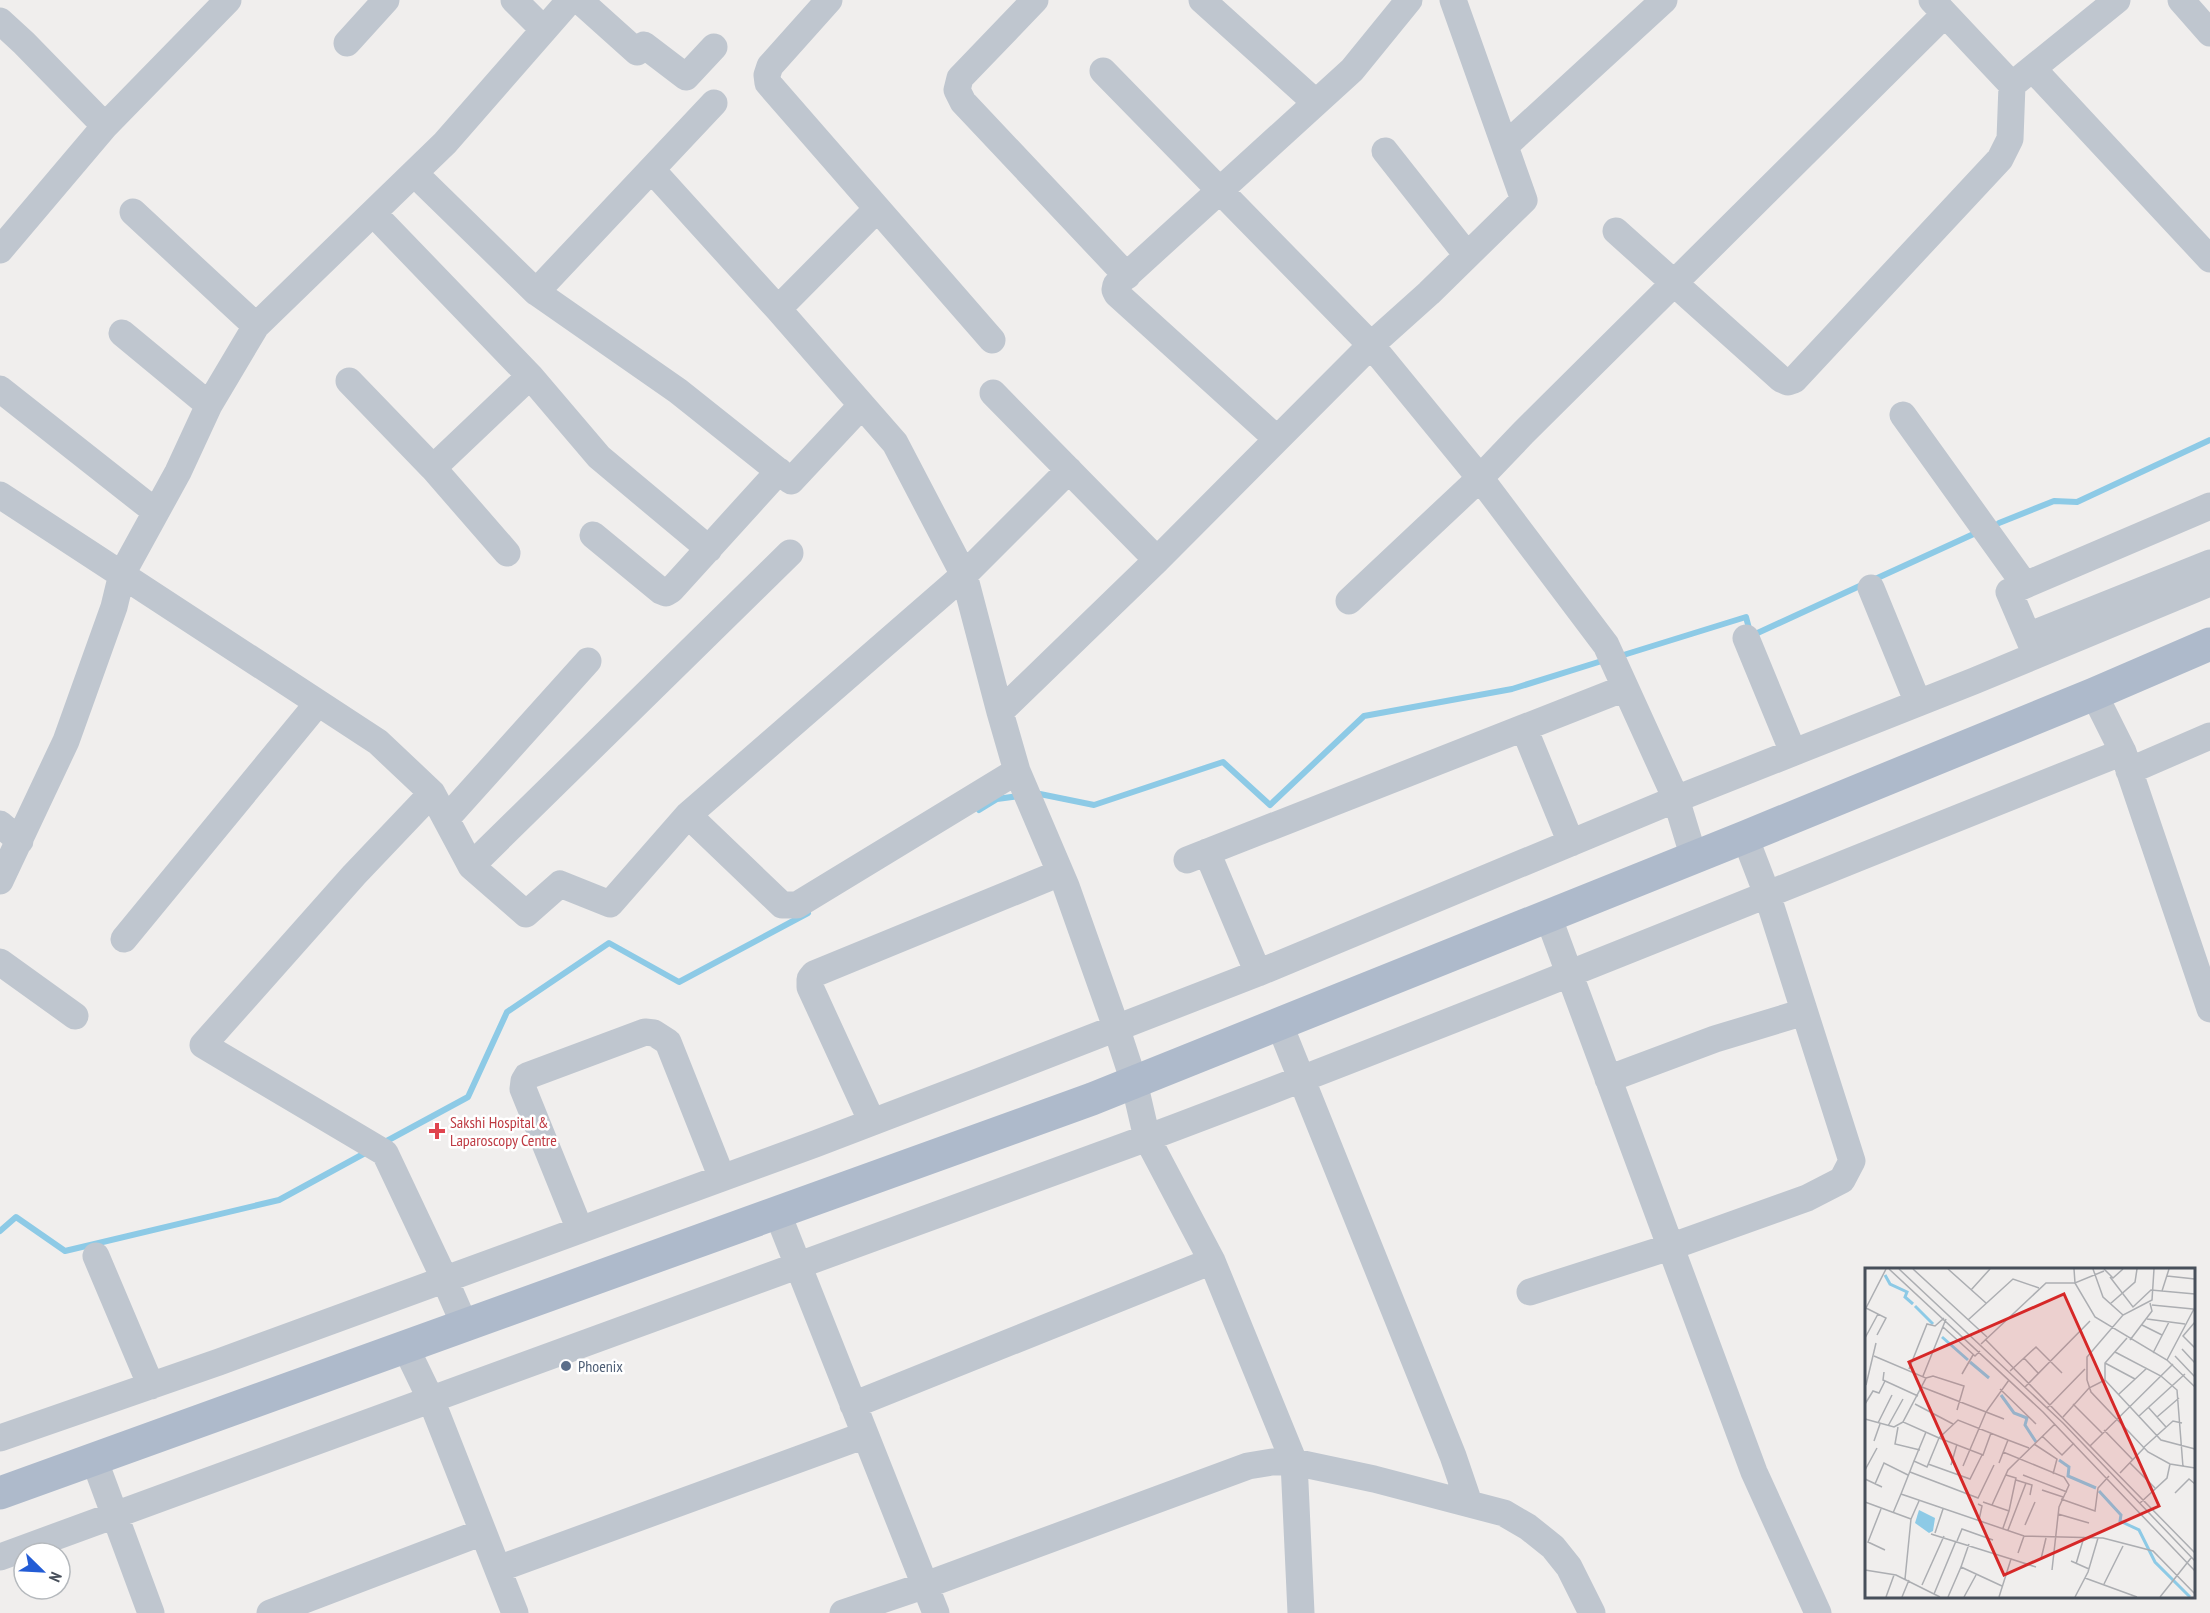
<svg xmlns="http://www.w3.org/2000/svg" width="2210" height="1613" font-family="'PT Sans Narrow',sans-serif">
	<rect width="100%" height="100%" fill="#f0eeed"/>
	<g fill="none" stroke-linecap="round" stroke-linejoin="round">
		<path stroke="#8dcae6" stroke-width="6" d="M 1999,523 L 2054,501 L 2077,502 L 2210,440
			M 1873,580 L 1978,532
			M 1617,657 L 1746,617 L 1751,636 L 1864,584
			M 1035,793 L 1094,805 L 1223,762 L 1270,805 L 1364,716 L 1512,689 L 1605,660
			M 979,810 L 997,799 L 1019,796
			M 383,1143 L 468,1097 L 507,1012 L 609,943 L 679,982 L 808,913
			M 0,1231 L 16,1217 L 65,1251 L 279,1200 L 367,1152"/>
		<path stroke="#bfc6cf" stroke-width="27" d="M 514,0 L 544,30
			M 579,0 L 637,52 L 644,45 L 686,77 L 714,47
			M 829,0 L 770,66 L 767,75 L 768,83 L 992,340
			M 1035,0 L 960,78 L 957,90 L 963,102 L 1127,276
			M 1202,0 L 1315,102
			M 1932,0 L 2012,85 L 2117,0
			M 2181,0 L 2210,33
			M 0,21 L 24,43 L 105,126 L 228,0
			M 347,43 L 386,0
			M 2033,69 L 2210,259
			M 1103,71 L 1371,345 L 1480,478 L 1606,645 L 1676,799 L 1694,858
			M 714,103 L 536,292 L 678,391 L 791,481 L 862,405
			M 1506,145 L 1664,0
			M 1385,151 L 1467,255
			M 652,170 L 778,309 L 895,443 L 964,575 L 1000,712 L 1017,771 L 1066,886 L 1116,1027 L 1134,1082 L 1147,1138 L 1212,1261 L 1294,1462 L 1301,1613
			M 414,173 L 536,292
			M 133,212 L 256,326
			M 373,213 L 530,376 L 599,457 L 709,549
			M 1616,231 L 1781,379 L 1788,382 L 1794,380 L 2000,159 L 2010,139 L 2012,85
			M 0,250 L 105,126
			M 778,309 L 877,209
			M 122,333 L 209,405
			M 349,381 L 433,468 L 507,553
			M 0,389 L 156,512
			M 993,393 L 1157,560 L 1000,712
			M 1903,415 L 2025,585
			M 1277,439 L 1117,294 L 1115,290 L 1116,285 L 1352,70 L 1409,0
			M 433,468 L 530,376
			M 0,495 L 378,742 L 432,793 L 471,866 L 526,914 L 560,884 L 610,904 L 688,815 L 964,575 L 1069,470
			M 593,535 L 661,591 L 666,593 L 671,590 L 779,471
			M 1157,560 L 1371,345 L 1429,293 L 1524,200 L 1453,0
			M 1871,588 L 1918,703
			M 1349,601 L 1480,478 L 1523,433 L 1945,14
			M 2028,636 L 2210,563
			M 1746,638 L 1793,752
			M 2036,655 L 2009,592 L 2210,506
			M 2094,694 L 2123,752 L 2210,1009
			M 1524,728 L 1571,843
			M 2129,771 L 2210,736
			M 432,793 L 354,875 L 203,1045 L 385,1153 L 445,1280 L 465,1326
			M 688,815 L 782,905 L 797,905 L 1017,771
			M 446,819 L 588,661
			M 0,824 L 20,841
			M 1207,852 L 1258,973
			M 1187,860 L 1625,688
			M 471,866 L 790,553
			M 0,881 L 66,741 L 114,607 L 122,574 L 178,472 L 209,405 L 256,326 L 445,143 L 570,0
			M 1548,916 L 1754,1472 L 1818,1613
			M 124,939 L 318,703
			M 0,962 L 75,1016
			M 1279,1023 L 1453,1456 L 1469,1503
			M 1608,1079 L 1715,1039 L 1804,1012
			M 872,1122 L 810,987 L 810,979 L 814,974 L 1060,873
			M 777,1212 L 936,1613
			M 580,1230 L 523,1089 L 524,1081 L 527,1076 L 645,1032 L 654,1033 L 668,1042 L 722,1178
			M 96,1256 L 151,1386
			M 1530,1292 L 1670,1247 L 1807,1198 L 1842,1180 L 1852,1161 L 1767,894 L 1745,837
			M 405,1346 L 432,1402 L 515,1613
			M 853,1405 L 1212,1261
			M 0,1438 L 219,1362 L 815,1144 L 980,1081 L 1258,973 L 1676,799 L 1974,681 L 2210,583
			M 94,1459 L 151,1613
			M 0,1557 C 383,1419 766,1281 1147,1138 C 1474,1015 1798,881 2123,752
			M 498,1569 L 865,1435
			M 270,1613 L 483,1532
			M 843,1613 L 926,1585 L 1248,1466 L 1272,1462 L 1294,1462 L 1374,1479 L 1504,1513 L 1528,1527 L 1553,1547 L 1569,1567 L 1592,1613"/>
		<path stroke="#aebacb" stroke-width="33" d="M 0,1493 L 1092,1099 L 1745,837 L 2094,694 L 2210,644"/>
	</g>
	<path fill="#e0444e" stroke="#fff" stroke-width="2" d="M434 1122h6v6h6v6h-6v6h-6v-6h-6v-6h6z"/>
	<circle fill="#5c6f8a" stroke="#fff" stroke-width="2" cx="566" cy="1366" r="6"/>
	<g text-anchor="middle" stroke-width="5" stroke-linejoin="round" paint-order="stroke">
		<g font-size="16" fill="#be3a42" stroke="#fff" text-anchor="start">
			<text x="450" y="1128">Sakshi Hospital &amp;<tspan x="450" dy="18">Laparoscopy Centre</tspan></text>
		</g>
		<g font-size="16" fill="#4e5e75" stroke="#fff" text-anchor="start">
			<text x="578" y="1372">Phoenix</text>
		</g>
	</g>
	<g transform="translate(1865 1268)">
		<rect width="330" height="330" fill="#f0eeed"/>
		<path d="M 54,242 L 70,250 L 68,263 L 64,265 L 50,255 Z" fill="#8dcae6"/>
		<path fill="none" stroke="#8dcae6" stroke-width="3" d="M 20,7 L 25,16 L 42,24 L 40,29 L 48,36M 50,38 L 68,56M 77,69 L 103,92M 105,94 L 124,110M 136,127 L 149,145 L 162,150 L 160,157 L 171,174M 194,192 L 204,199 L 203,208 L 231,220M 234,223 L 256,247 L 255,253 L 274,262 L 290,294 L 325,329"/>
		<path fill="none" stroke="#acaeb2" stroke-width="1.5" d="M 24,1 L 178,144 L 330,303M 34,1 L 198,155 L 330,293M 48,1 L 122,69M 83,1 L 121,35M 209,1 L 210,15 L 239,3M 228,1 L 238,29 L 258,47M 239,1 L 248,10 L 258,1M 289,1 L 287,32 L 258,47 L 222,89 L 222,112 L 226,124 L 283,184 L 305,196 L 330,200M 302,8 L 330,11M 245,9 L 268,39 L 286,22 L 330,26M 106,22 L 125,1M 297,23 L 304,1M 245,36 L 270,14 L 272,1M 287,37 L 328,41M 1,40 L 21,1M 1,40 L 21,50 L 12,67M 282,51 L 320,56M 103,52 L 148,11 L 174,20M 330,54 L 318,68 L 330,80M 277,57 L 297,67M 78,59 L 110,88 L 115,83M 0,70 L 13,46M 120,71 L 330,285M 265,72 L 287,43 L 285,35M 116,76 L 181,15 L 210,15 L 230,49 L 302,92 L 330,119M 317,81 L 330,95M 250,84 L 296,108 L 312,122 L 318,199M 288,85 L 304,54M 9,88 L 61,110 L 38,154 L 74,170 L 62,199 L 49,193 L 36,226 L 159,268 L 238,270 L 288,283 L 330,326M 310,88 L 330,109M 159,90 L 174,106M 302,92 L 330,39M 240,95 L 270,111M 44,101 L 62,56 L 70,58 L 79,50M 145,103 L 171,79 L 197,105M 19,104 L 18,112 L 53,128M 97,106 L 108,87M 58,108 L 81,51M 61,110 L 68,108 L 99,118 L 92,142M 240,112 L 296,172 L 330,181M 1,117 L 11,75M 57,119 L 139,151M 160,119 L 225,53M 135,121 L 171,156M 254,126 L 282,100M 0,136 L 8,123 L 14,125 L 20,113M 50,136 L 88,156M 208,136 L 237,165M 283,139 L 301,159M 182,140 L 220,101M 274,148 L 320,106M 198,149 L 224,120 L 240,112 L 240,95 L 262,70M 292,149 L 314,130M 0,151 L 29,159 L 38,154M 13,155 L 27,127M 23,158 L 38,131M 33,159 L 30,176 L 55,182M 239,162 L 268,192M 126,165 L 118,187 L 74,170 L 93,152 L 143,172M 177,168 L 197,187 L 209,175M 9,173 L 15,156M 169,176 L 192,191 L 188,206M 225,178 L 308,96M 278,180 L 308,153 L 317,155M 138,184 L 199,209 L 204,217 L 194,239 L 187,302M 49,193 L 61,164M 134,195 L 143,172 L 164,180M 265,195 L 290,220M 63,196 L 105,211 L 117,187M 86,197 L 92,176M 98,198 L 121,144 L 144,112M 0,202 L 12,180M 45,204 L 113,230 L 129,197M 255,205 L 279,180M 158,207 L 202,224M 0,211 L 17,219M 151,212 L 167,217 L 165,227M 10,216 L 19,195 L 43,207M 177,222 L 198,229M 310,225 L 324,211 L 330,216M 196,231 L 230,243 L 233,220 L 244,208M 0,234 L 46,251 L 54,233M 118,234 L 144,243 L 151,210 L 141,207M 275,235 L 302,210 L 305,196M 113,236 L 117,238 L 114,252M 127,237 L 143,202 L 190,156M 16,241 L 3,274 L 20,282M 28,245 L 36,226M 193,246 L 224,255M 160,257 L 170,234M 138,260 L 144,243M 143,262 L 161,215M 70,265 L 78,241M 66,266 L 146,291 L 134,329M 92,273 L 97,261 L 128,272M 104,276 L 96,299 L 137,318M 153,285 L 159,268M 146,291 L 171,299M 176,291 L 181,270M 206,293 L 224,301M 211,296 L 219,269M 0,302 L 31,307 L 75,329M 220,310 L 272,329M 40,311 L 46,251M 239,316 L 258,278M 57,317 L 79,268M 69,326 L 91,273M 21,329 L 29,307M 37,329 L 44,312M 83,329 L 96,299M 99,329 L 111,307M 210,329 L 223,304 L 233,270M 295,329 L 326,290"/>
		<path fill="#d62828" fill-opacity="0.15" stroke="#d62828" stroke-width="3" d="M 199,26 L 294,238 L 139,307 L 44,94 Z"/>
		<rect width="330" height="330" fill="none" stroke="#474f5a" stroke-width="3"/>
	</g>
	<g transform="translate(42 1571) rotate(114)"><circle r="28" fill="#ffffff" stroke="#b5b9bd" stroke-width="1.5"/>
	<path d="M0-4.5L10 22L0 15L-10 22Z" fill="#235cd5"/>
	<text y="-9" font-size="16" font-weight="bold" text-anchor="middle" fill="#474f5a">N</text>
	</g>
</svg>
